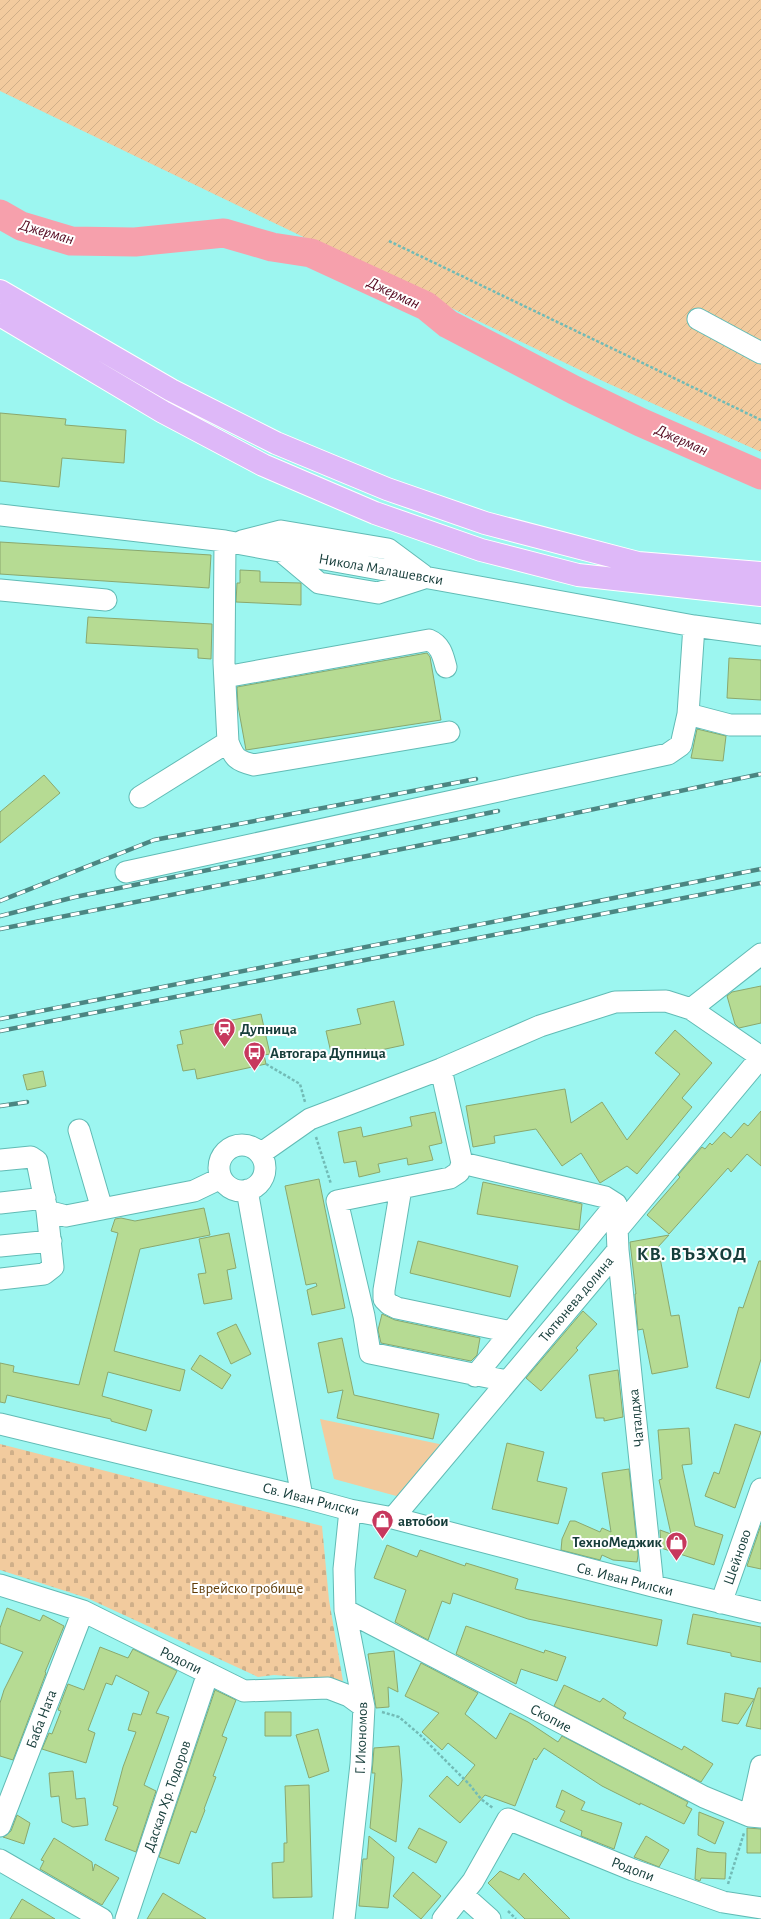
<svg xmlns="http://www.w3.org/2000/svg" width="761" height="1919" font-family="'Alegreya Sans',sans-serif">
	<defs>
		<pattern id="cemetery-stones" width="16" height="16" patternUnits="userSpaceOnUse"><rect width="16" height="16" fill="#f2cb9e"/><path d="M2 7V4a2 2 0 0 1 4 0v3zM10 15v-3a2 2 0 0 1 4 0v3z" fill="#cfaf89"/></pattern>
		<pattern id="garden-furrows" width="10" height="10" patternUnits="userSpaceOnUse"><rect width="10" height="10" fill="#f2cb9e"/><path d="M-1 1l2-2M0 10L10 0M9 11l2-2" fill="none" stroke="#cfaf89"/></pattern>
	</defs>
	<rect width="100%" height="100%" fill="#9cf6f0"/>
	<path fill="url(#cemetery-stones)" d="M 0,1444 L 322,1526 L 329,1600 L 343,1681 L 274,1675 L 258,1677 L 87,1598 L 0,1570 Z"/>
	<path fill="#f2cb9e" d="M 320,1419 L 444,1445 L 400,1497 L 334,1479 Z"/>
	<path fill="url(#garden-furrows)" d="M 0,0 L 761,0 L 761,452 L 607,383 L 0,91 Z"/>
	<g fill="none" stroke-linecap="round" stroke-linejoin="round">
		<path stroke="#f6a0ac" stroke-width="29" d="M 0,214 L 21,226 L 71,241 L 135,242 L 224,233 L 272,247 L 311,253 L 426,306 L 448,324 L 574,390 L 640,422 L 761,475"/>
	</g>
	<path fill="#b6db93" stroke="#8aa86e" d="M 0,413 L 66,419 L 65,425 L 126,430 L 124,463 L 62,458 L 59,487 L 0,481 Z
		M 0,542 L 211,555 L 209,588 L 0,574 Z
		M 240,570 L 260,571 L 260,582 L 301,583 L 301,605 L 236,602 L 237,583 L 240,583 Z
		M 88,617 L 212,624 L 211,659 L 198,658 L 198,649 L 86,643 Z
		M 427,653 L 430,657 L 441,720 L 246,750 L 238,706 L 237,687 Z
		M 729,658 L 761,660 L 761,700 L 727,698 Z
		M 697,729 L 726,736 L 723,761 L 691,758 Z
		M 44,775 L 60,793 L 0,843 L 0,812 Z
		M 761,986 L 761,1023 L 739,1028 L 735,1024 L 727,996 L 732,992 Z
		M 394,1001 L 404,1045 L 367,1053 L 366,1049 L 332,1057 L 326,1031 L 361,1024 L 357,1009 Z
		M 261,1014 L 270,1054 L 264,1055 L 266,1064 L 197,1079 L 195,1069 L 183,1071 L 177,1045 L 183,1044 L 180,1031 Z
		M 675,1030 L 712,1063 L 682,1098 L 692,1107 L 637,1174 L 627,1166 L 600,1183 L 581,1153 L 562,1166 L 536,1129 L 494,1136 L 495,1143 L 473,1147 L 466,1106 L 565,1089 L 571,1123 L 602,1102 L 627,1140 L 680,1074 L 655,1053 Z
		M 43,1071 L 46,1086 L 27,1090 L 23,1075 Z
		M 761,1111 L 761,1166 L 747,1154 L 731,1172 L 728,1168 L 669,1234 L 647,1215 L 680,1177 L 678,1175 L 702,1147 L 705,1149 L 710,1143 L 712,1145 L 724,1132 L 731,1138 L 744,1123 L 748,1126 Z
		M 435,1112 L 442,1143 L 429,1146 L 433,1160 L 408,1165 L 407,1158 L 378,1164 L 380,1172 L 359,1177 L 356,1161 L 344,1163 L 338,1132 L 361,1127 L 363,1137 L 412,1126 L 410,1117 Z
		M 319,1179 L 345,1308 L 312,1315 L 307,1290 L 317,1286 L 316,1283 L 306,1285 L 285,1186 Z
		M 483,1182 L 582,1204 L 579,1230 L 477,1214 Z
		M 204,1208 L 210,1235 L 140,1249 L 114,1351 L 185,1370 L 180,1391 L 108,1372 L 102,1396 L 152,1410 L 146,1431 L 111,1421 L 111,1419 L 7,1395 L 5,1403 L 0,1402 L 0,1363 L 14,1366 L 13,1372 L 79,1385 L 118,1233 L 111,1231 L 115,1219 L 121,1218 L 135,1221 Z
		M 229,1233 L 236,1268 L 227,1270 L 232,1299 L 204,1304 L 198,1274 L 206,1273 L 199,1239 Z
		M 669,1235 L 658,1247 L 671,1316 L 679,1315 L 688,1367 L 652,1374 L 643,1329 L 638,1330 L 635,1294 L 636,1294 L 630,1242 Z
		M 418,1241 L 518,1266 L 510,1297 L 410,1273 Z
		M 759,1261 L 761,1261 L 761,1359 L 749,1398 L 716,1388 L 739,1307 L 743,1308 Z
		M 583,1311 L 597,1324 L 576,1348 L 578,1350 L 541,1391 L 526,1378 Z
		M 382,1314 L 395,1320 L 480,1338 L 477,1355 L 471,1361 L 381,1343 L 378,1330 Z
		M 236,1324 L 251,1354 L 231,1364 L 217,1333 Z
		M 342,1338 L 354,1395 L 439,1414 L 433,1439 L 337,1418 L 343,1390 L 328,1393 L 318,1343 Z
		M 200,1355 L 231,1375 L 222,1389 L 191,1369 Z
		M 618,1370 L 623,1417 L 604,1421 L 604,1418 L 596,1418 L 589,1375 Z
		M 735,1424 L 761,1432 L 735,1508 L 705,1496 L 714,1472 L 719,1474 Z
		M 689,1428 L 692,1464 L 682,1465 L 695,1526 L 723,1535 L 714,1565 L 661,1548 L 660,1530 L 671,1534 L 659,1480 L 662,1479 L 658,1430 Z
		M 507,1443 L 544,1452 L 537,1481 L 567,1488 L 558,1524 L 492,1509 Z
		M 629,1469 L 638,1555 L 637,1562 L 613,1560 L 602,1555 L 600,1560 L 561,1550 L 562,1539 L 570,1521 L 575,1521 L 600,1532 L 602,1528 L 611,1532 L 602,1473 Z
		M 761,1525 L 761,1569 L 747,1566 Z
		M 387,1545 L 417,1557 L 420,1550 L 465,1566 L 466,1563 L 518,1579 L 515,1589 L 662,1620 L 657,1646 L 528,1619 L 453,1593 L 450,1604 L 442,1601 L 428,1640 L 395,1622 L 406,1590 L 374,1578 Z
		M 7,1608 L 40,1621 L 43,1615 L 64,1626 L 45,1672 L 46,1673 L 13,1760 L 0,1756 L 0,1703 L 4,1690 L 23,1652 L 0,1643 L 0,1628 Z
		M 693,1614 L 761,1627 L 761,1662 L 731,1656 L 731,1653 L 687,1644 Z
		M 466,1626 L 544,1653 L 545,1650 L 566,1657 L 557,1681 L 521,1669 L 516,1684 L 456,1654 Z
		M 100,1647 L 128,1658 L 133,1649 L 177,1671 L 156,1713 L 169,1717 L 144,1785 L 156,1791 L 136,1852 L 105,1840 L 118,1807 L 113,1805 L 123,1767 L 136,1732 L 128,1730 L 133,1713 L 141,1715 L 149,1692 L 116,1675 L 112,1685 L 106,1683 L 88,1730 L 95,1733 L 86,1763 L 42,1749 L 49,1733 L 52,1734 L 61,1711 L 58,1710 L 68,1684 L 84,1690 Z
		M 394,1651 L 398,1692 L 388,1687 L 389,1707 L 376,1708 L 368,1654 Z
		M 421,1663 L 478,1693 L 465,1714 L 496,1739 L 510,1713 L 528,1722 L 558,1742 L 562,1736 L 688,1802 L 686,1806 L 692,1809 L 684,1824 L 640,1803 L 640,1805 L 602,1786 L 544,1748 L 536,1760 L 534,1758 L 515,1806 L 485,1795 L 460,1823 L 429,1796 L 447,1776 L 458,1786 L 475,1765 L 448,1743 L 442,1750 L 422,1732 L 439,1713 L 405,1696 Z
		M 564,1685 L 600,1702 L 603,1698 L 626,1713 L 623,1718 L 682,1750 L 684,1746 L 713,1764 L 701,1782 L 554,1706 Z
		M 758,1688 L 761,1688 L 761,1729 L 746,1726 Z
		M 215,1690 L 236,1700 L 222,1736 L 227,1738 L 213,1776 L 216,1777 L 204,1809 L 205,1810 L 196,1833 L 191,1831 L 179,1864 L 159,1857 Z
		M 725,1693 L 754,1699 L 738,1724 L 722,1721 Z
		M 265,1712 L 291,1712 L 291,1736 L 265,1736 Z
		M 318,1729 L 329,1771 L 309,1778 L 296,1735 Z
		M 399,1746 L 402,1780 L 396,1842 L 370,1828 L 375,1773 L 372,1773 L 374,1748 Z
		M 73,1771 L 76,1799 L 85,1798 L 88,1825 L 73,1827 L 62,1822 L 59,1796 L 51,1797 L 49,1773 Z
		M 309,1785 L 312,1897 L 273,1898 L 272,1863 L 284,1862 L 284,1843 L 287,1843 L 285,1786 Z
		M 562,1790 L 585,1802 L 581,1810 L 622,1823 L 614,1849 L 581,1836 L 582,1831 L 560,1821 L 565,1811 L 556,1807 Z
		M 699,1812 L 724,1822 L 715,1844 L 698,1835 Z
		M 17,1815 L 30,1823 L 24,1844 L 3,1837 L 11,1831 Z
		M 419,1828 L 447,1842 L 436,1863 L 408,1848 Z
		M 747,1828 L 761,1829 L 761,1853 L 747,1853 Z
		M 369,1836 L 394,1857 L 388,1908 L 359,1906 L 363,1859 L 367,1859 Z
		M 646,1836 L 669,1850 L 659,1867 L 634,1857 Z
		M 54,1838 L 92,1862 L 93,1871 L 95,1864 L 119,1878 L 102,1905 L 40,1869 L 44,1861 L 41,1860 Z
		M 697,1848 L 709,1852 L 726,1853 L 725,1879 L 701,1878 L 700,1881 L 695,1879 Z
		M 500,1871 L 519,1880 L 524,1873 L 570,1919 L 525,1919 L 488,1883 Z
		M 413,1872 L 441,1896 L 421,1919 L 393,1896 Z
		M 163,1893 L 206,1919 L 147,1919 Z
		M 22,1899 L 55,1919 L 10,1919 Z"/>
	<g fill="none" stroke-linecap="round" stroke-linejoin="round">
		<defs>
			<path id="minor" d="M 698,319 L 761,353
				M 0,515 L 225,541 L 694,626 L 761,635
				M 225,541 L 224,663 L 228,742 C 234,758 237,761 254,765 L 449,732
				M 242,541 L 281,531 L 388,549 L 423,575
				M 282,552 L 319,583 L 378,593 L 424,578
				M 0,590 L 106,600
				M 225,677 L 429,640 C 441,645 443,656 446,667
				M 688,714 L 730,725 L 761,725
				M 140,797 L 228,742
				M 126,872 L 668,754 L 681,745 L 688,714 L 694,626
				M 691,1009 L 761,954
				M 441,1069 L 462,1163 L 459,1172 L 450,1178 L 337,1201 L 364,1316 L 370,1353 L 507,1381
				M 79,1130 L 102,1209
				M219 1168a23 23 0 1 1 46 0a23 23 0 1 1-46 0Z
				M 260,1154 L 310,1119 L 441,1069 L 540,1026 L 615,1002 L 666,1001 L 691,1009 L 761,1057
				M 0,1160 L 31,1157 L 37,1161 L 47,1211 L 66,1216 L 194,1191 L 221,1178
				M 462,1163 L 605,1197 L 616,1204
				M 401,1188 L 384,1290 L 384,1299 L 389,1304 L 397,1308 L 511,1332
				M 247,1190 L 302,1497
				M 0,1203 L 45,1198
				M 617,1230 L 761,1057
				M 0,1246 L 51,1241
				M 618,1250 L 653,1586
				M 0,1279 L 44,1274 L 53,1267 L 47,1211
				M 475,1376 L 616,1204
				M 0,1424 L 302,1497 L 350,1510 L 393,1518 L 653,1586 L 761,1612
				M 393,1518 L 618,1250 L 616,1204
				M 0,1585 L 83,1611 L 244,1691 L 328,1688 L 349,1696 L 364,1707
				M 721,1603 L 761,1489
				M 345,1610 L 704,1797 L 750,1816 L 761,1817
				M 750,1816 L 761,1766
				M 0,1826 L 83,1611
				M 0,1860 L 102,1919
				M 463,1895 L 490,1919
				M 126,1919 L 208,1673
				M 344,1919 L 361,1764 L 364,1707 L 345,1610 L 344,1569 L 350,1510
				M 443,1919 L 473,1881 L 508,1819 L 633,1870 L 723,1902 L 761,1908"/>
			<path id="major" d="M 0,291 L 171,390 L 276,443 L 387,489 L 485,523 L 638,563 L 761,573
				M 0,315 L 163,412 L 263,465 L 375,513 L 481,550 L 578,575 L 761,595"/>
		</defs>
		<use href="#minor" stroke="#61bbb5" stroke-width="23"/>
		<use href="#major" stroke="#fff" stroke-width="24"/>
		<path stroke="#72bbb6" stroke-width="2.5" stroke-dasharray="3 2" stroke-linecap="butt" d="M 389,241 L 761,420
			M 266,1064 L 300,1084 L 305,1102
			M 316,1137 L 331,1184
			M 382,1712 L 399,1717 L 419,1734 L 469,1784 L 481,1799 L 493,1808
			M 728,1884 L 744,1833
			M 508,1911 L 516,1919"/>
		<use href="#minor" stroke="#fff" stroke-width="21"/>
		<use href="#major" stroke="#deb8f8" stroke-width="22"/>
		<defs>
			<path id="rail" d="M 0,901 L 154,840 L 476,779
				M 0,916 L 75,897 L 498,811
				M 0,929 L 457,838 L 761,774
				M 0,1019 L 761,869
				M 0,1031 L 761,883
				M 0,1106 L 27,1102"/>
		</defs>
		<use href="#rail" stroke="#4b8682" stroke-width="4.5"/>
		<use href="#rail" stroke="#fff" stroke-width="3" stroke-dasharray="9" stroke-linecap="butt"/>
	</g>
	<defs>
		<symbol id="station-pin" viewBox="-11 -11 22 30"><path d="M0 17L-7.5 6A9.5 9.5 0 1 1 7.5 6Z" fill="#c7385d" stroke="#fff"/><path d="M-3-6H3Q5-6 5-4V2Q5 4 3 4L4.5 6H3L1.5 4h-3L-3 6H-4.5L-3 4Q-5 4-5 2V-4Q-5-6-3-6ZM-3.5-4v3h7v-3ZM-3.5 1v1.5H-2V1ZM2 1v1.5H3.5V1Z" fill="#fff"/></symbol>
		<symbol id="bus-pin" viewBox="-11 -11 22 30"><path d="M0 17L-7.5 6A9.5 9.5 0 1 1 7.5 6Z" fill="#c7385d" stroke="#fff"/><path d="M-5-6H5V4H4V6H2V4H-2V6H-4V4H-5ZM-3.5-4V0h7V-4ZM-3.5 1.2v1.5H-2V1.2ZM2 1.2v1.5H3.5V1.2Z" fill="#fff"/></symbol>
		<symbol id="shop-pin" viewBox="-11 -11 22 30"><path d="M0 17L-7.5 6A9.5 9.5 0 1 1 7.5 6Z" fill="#c7385d" stroke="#fff"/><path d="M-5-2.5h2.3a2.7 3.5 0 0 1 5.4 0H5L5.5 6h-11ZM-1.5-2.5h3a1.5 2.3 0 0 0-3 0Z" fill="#fff"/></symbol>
	</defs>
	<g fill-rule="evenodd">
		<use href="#station-pin" x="212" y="1016" width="25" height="34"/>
		<use href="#bus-pin" x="242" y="1040" width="25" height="34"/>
		<use href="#shop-pin" x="370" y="1508" width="25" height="34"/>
		<use href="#shop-pin" x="664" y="1530" width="25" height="34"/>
	</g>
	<g text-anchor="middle" stroke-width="4" stroke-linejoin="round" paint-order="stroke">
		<g font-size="15" fill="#163d3a" stroke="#fff">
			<text transform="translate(381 569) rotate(10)" y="5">Никола Малашевски</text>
			<text transform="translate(576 1299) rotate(-50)" y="5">Тютюнева долина</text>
			<text transform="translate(636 1418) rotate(-96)" y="5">Чаталджа</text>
			<text transform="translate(311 1499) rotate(14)" y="5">Св. Иван Рилски</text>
			<text transform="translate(737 1557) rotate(-71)" y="5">Шейново</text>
			<text transform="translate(625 1579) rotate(14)" y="5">Св. Иван Рилски</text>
			<text transform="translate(181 1660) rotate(26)" y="5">Родопи</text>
			<text transform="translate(551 1718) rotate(28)" y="5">Скопие</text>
			<text transform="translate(41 1719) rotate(-69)" y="5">Баба Ната</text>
			<text transform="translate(361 1738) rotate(-88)" y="5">Г. Икономов</text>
			<text transform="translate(167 1796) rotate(-71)" y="5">Даскал Хр. Тодоров</text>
			<text transform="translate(633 1869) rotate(21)" y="5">Родопи</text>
		</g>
		<g font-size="15" font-weight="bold" fill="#163d3a" stroke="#fff" text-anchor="start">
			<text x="240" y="1034">Дупница</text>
			<text x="270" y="1058">Автогара Дупница</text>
			<text x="398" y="1526">автобои</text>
			<text x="662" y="1547" text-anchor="end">ТехноМеджик</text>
		</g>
		<g font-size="15" fill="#613d09" stroke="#fff">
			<text x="247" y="1593">Еврейско гробище</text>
		</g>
		<g font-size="16" font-style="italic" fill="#54081f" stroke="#fff">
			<text transform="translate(47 231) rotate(16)" y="6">Джерман</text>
			<text transform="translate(394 292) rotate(25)" y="6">Джерман</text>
			<text transform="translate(682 439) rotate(24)" y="6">Джерман</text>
		</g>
		<g font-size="19" font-weight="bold" letter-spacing="1" fill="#163d3a" stroke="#fff">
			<text x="692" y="1260">КВ. ВЪЗХОД</text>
		</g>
	</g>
</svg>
